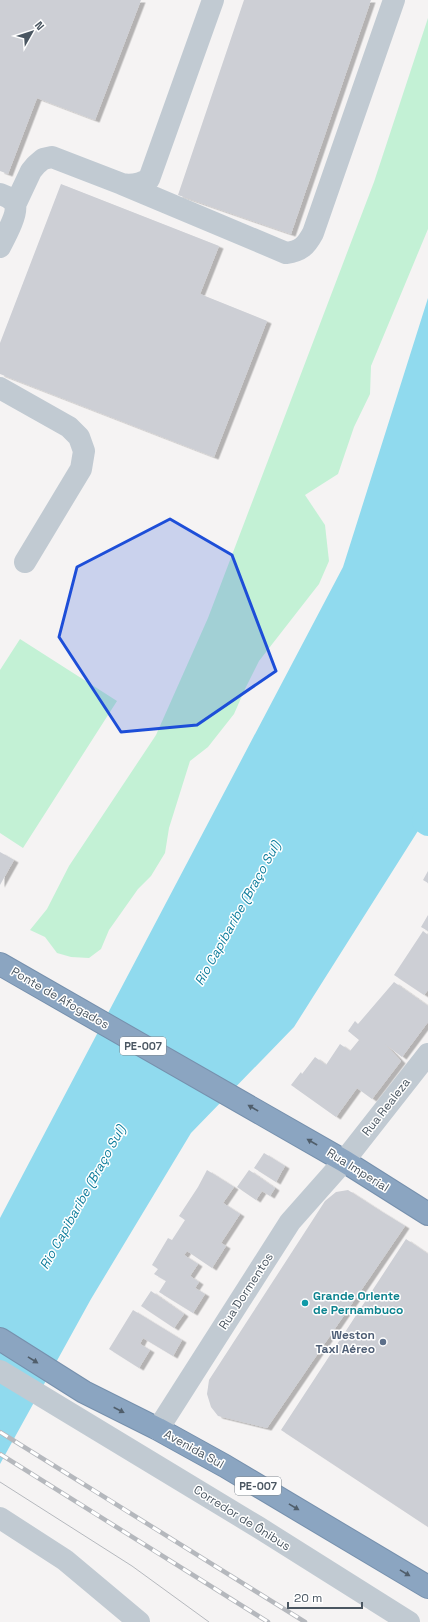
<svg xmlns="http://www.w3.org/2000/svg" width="428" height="1622" font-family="'Space Grotesk',sans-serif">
	<defs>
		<filter id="shadow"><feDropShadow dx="4.5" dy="2.5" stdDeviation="0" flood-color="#0004"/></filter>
	</defs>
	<rect width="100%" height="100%" fill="#f5f3f3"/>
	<path fill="#c3f1d5" d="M 428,18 L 428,229 L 371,366 L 370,394 L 354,427 L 338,474 L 305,495 L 325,525 L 329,561 L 319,584 L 259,661 L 245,689 L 234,714 L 208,747 L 190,761 L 169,828 L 165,853 L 151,876 L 138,889 L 109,930 L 101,949 L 89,958 L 71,957 L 57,953 L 45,937 L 30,930 L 47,909 L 69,866 L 156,735 L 208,618 L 374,182 Z
		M 20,639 L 117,701 L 23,848 L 0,833 L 0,670 Z"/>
	<path fill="#90daee" d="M 428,298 L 428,815 L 294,1027 L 191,1133 L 91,1299 L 0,1464 L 0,1218 L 343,567 Z"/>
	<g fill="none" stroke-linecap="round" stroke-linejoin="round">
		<path stroke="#90daee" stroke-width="26" d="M 425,821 L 428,823"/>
	</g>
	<path fill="#cdcfd5" filter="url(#shadow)" d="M 0,0 L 141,0 L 95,120 L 37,98 L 8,174 L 0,171 Z
		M 244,0 L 371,0 L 291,234 L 178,195 Z
		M 61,184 L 219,246 L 200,294 L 267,321 L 214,457 L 0,374 L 0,343 Z
		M 0,852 L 14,860 L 0,885 Z
		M 428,871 L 428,883 L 423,880 Z
		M 428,915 L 428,931 L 421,927 Z
		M 423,931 L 428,935 L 428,990 L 424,995 L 394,975 Z
		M 394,982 L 428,1006 L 428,1022 L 402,1057 L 385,1044 L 401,1061 L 372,1099 L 357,1088 L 336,1117 L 291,1085 L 301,1072 L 302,1074 L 315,1057 L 326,1065 L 340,1044 L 350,1051 L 359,1040 L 348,1031 L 355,1021 L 358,1024 Z
		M 264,1153 L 285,1166 L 276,1182 L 254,1168 Z
		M 207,1170 L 234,1187 L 223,1203 L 240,1214 L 221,1243 L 226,1246 L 212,1268 L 187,1251 L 184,1255 L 198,1264 L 190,1276 L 199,1282 L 195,1288 L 205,1294 L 193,1313 L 159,1292 L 166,1281 L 154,1274 L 158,1269 L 152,1265 L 168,1238 L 172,1240 L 185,1220 L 179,1216 L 198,1187 Z
		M 249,1170 L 275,1188 L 270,1196 L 262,1191 L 256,1200 L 237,1187 Z
		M 348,1190 L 379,1210 L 405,1226 L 267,1428 L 218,1416 L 211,1407 L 207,1394 L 209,1380 L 325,1201 L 336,1192 Z
		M 406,1239 L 428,1254 L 428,1527 L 281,1430 Z
		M 151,1291 L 184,1314 L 174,1328 L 141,1306 Z
		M 133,1310 L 182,1340 L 173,1356 L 143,1338 L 140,1344 L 150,1350 L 139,1368 L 109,1349 Z"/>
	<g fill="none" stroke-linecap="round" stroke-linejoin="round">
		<defs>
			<path id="highway" d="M 0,964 L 344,1161 L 428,1214
				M 0,1339 L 84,1392 L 158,1429 L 225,1466 L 428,1587"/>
		</defs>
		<use href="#highway" stroke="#7690ad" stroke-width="24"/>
		<path stroke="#c1cad2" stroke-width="22" d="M 122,184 L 286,253 C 301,251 306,246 313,233 L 394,0
			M 0,194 C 5,196 14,199 15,205 C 18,214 4,239 0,247
			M 15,205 L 31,171 L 36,165 L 43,159 L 52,157 L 122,184 C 132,186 140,184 149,179 L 213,0
			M 0,388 L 69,427 L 79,437 L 84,451 L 81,469 L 25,562
			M 0,1371 L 258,1527 L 409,1622
			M 158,1429 L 290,1222 L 344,1161 L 428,1054
			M 0,1518 L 65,1560 L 139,1622"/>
		<use href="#highway" stroke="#8ba5c1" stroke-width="22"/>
		<path stroke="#b5b8bd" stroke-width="1" d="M 0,1482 L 132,1566 L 209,1622"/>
		<defs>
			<path id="rail" d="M 0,1432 L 305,1622
				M 0,1454 L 268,1622"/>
		</defs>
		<use href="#rail" stroke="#b5b8bd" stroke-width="4.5"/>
		<use href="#rail" stroke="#fff" stroke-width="3" stroke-dasharray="9" stroke-linecap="butt"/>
	</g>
	<defs><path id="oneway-solid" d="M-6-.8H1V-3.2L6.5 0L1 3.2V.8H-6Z"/></defs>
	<g fill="#505e6b">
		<use href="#oneway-solid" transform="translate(253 1108) rotate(-150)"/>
		<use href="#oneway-solid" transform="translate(312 1142) rotate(-150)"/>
		<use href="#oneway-solid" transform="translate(33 1360) rotate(32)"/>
		<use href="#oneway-solid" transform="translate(119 1410) rotate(27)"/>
		<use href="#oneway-solid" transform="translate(294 1507) rotate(31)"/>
		<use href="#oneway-solid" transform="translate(405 1573) rotate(31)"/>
	</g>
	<path fill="#1d4ed8" fill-opacity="0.2" stroke="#1d4ed8" stroke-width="3" stroke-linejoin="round" d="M 170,519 L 232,555 L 276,671 L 197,725 L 121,732 L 59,637 L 77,567 Z"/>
	<circle fill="#0f9aa8" stroke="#fff" stroke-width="1.5" cx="305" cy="1303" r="4"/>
	<circle fill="#5c6f8a" stroke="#fff" stroke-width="1.5" cx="383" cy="1342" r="4"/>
	<g text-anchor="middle" stroke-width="3" stroke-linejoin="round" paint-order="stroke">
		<g fill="#fff" stroke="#808990" stroke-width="1">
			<rect x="120" y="1037" width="46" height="18" rx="3"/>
			<rect x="235" y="1477" width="46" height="18" rx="3"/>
		</g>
		<g font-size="11" font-weight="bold" fill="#4a5661">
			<text x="143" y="1050">PE-007</text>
			<text x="258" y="1490">PE-007</text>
		</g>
		<g font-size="12" fill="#4a5661" stroke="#fff">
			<text transform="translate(60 998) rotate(30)" y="4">Ponte de Afogados</text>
			<text transform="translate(386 1107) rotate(-52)" y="4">Rua Realeza</text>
			<text transform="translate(358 1170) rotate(32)" y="4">Rua Imperial</text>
			<text transform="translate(246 1291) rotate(-57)" y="4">Rua Dormentos</text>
			<text transform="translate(194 1449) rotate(29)" y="4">Avenida Sul</text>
			<text transform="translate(242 1518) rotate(32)" y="4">Corredor de Ônibus</text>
		</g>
		<g font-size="12" font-weight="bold" fill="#0d838f" stroke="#fff" text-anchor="start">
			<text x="313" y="1300">Grande Oriente<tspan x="313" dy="14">de Pernambuco</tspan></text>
		</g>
		<g font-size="12" font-weight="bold" fill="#4e5e75" stroke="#fff" text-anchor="end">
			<text x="375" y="1339">Weston<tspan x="375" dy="14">Taxi Aéreo</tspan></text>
		</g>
		<g font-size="13" font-style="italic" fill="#0c7c9b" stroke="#fff">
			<text transform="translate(237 913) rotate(-61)" y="5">Rio Capibaribe (Braço Sul)</text>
			<text transform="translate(82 1197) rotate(-61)" y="5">Rio Capibaribe (Braço Sul)</text>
		</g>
	</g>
	<g transform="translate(32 32) rotate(51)" stroke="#ffffff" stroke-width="3" paint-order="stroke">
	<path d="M0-3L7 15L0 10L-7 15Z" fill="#4a5661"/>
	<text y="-6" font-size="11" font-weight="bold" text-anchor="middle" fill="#4a5661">N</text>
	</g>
	<path d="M288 1602v6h74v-6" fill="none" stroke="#4a5661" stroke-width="2"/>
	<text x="294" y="1602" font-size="12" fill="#4a5661" stroke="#ffffff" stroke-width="3" paint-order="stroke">20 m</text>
</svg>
